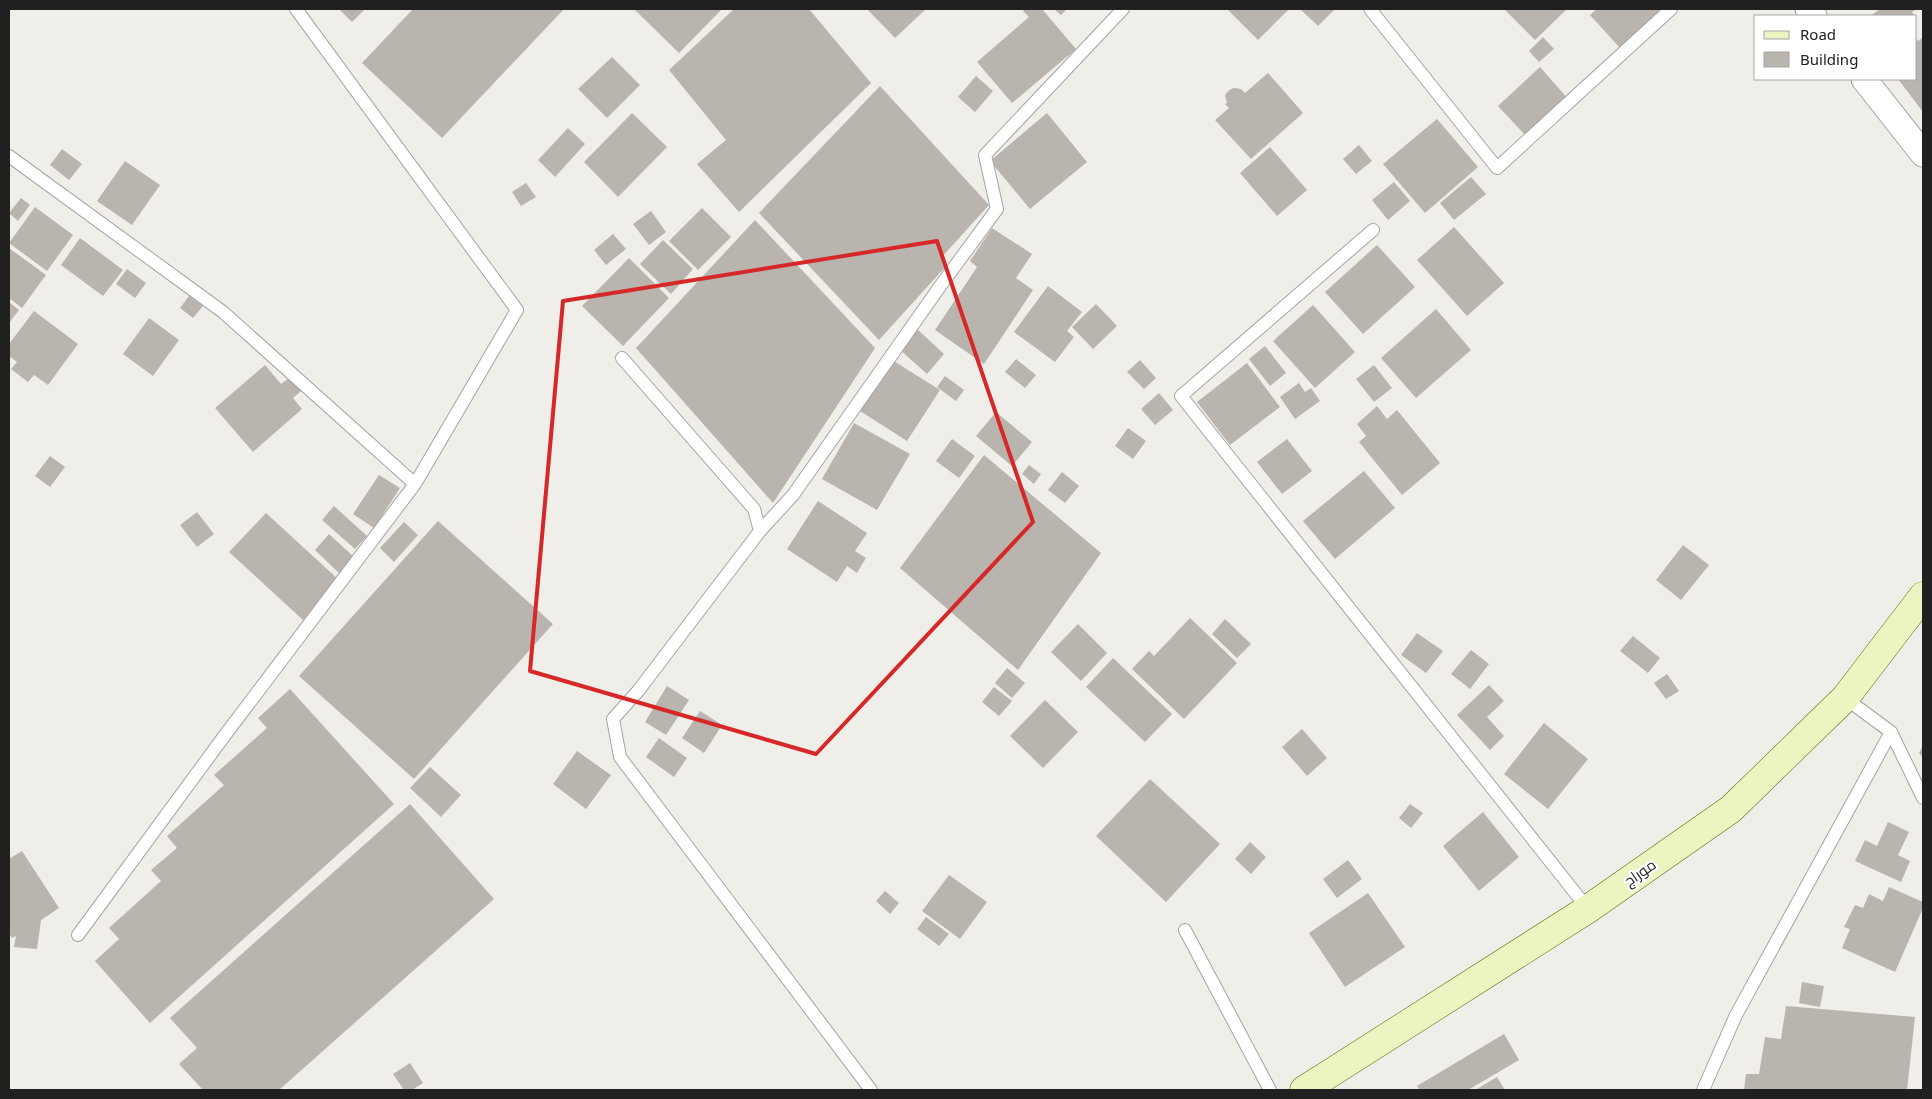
<svg xmlns="http://www.w3.org/2000/svg" width="1932" height="1099" font-family="'Noto Sans',Cairo,sans-serif">
	<rect width="100%" height="100%" fill="#f0eee8"/>
	<path fill="#b9b4ad" d="M 339,9 L 365,9 L 352,22 Z
		M 413,9 L 564,9 L 442,138 L 362,63 Z
		M 634,9 L 722,9 L 679,53 Z
		M 734,9 L 809,9 L 871,83 L 739,212 L 697,164 L 726,140 L 669,70 Z
		M 867,9 L 926,9 L 895,38 Z
		M 1025,9 L 1042,9 L 1076,49 L 1012,103 L 977,62 L 1029,17 L 1023,11 Z
		M 1054,9 L 1067,9 L 1061,15 Z
		M 1227,9 L 1289,9 L 1258,40 Z
		M 1300,9 L 1332,9 L 1334,10 L 1318,26 Z
		M 1504,9 L 1567,9 L 1535,40 Z
		M 1597,9 L 1663,9 L 1620,48 L 1590,15 Z
		M 1880,9 L 1917,9 L 1912,12 L 1915,16 L 1870,16 Z
		M 1543,37 L 1554,49 L 1539,62 L 1529,51 Z
		M 1923,37 L 1923,112 L 1898,79 L 1916,79 L 1916,38 L 1918,41 Z
		M 612,57 L 640,85 L 607,118 L 578,89 Z
		M 1540,67 L 1569,100 L 1527,137 L 1498,106 Z
		M 1268,73 L 1303,113 L 1251,159 L 1215,120 L 1229,108 L 1225,104 L 1227,103 L 1225,95 L 1229,90 L 1234,88 L 1241,89 L 1245,93 Z
		M 976,76 L 993,91 L 975,112 L 958,97 Z
		M 880,86 L 989,205 L 941,258 L 947,265 L 879,340 L 759,213 Z
		M 632,113 L 667,147 L 618,197 L 584,162 Z
		M 1047,113 L 1087,162 L 1030,209 L 990,161 Z
		M 1437,119 L 1478,167 L 1425,213 L 1383,164 Z
		M 568,128 L 585,144 L 555,177 L 538,160 Z
		M 1359,145 L 1372,161 L 1356,174 L 1343,159 Z
		M 1270,147 L 1307,190 L 1277,216 L 1240,173 Z
		M 62,149 L 82,164 L 69,180 L 50,165 Z
		M 125,161 L 160,185 L 132,225 L 97,201 Z
		M 1471,177 L 1486,194 L 1454,220 L 1440,203 Z
		M 1394,182 L 1410,201 L 1388,220 L 1372,200 Z
		M 526,183 L 536,197 L 521,206 L 512,192 Z
		M 21,198 L 30,205 L 18,221 L 9,213 Z
		M 35,207 L 73,235 L 47,271 L 9,243 Z
		M 702,208 L 731,237 L 698,270 L 669,241 Z
		M 651,211 L 666,232 L 649,245 L 633,224 Z
		M 755,220 L 875,348 L 773,503 L 636,348 Z
		M 1454,227 L 1504,283 L 1467,316 L 1417,260 Z
		M 992,228 L 1032,254 L 1016,278 L 1033,290 L 984,364 L 935,330 L 977,267 L 970,261 Z
		M 613,234 L 626,249 L 606,265 L 594,250 Z
		M 80,238 L 123,270 L 103,296 L 61,265 Z
		M 663,240 L 693,269 L 671,294 L 640,264 Z
		M 1377,245 L 1415,287 L 1363,334 L 1325,292 Z
		M 9,248 L 46,275 L 22,308 L 9,298 Z
		M 629,258 L 669,298 L 623,346 L 582,306 Z
		M 127,269 L 146,283 L 135,298 L 116,284 Z
		M 1048,286 L 1082,312 L 1067,331 L 1074,337 L 1055,362 L 1014,332 Z
		M 189,296 L 203,306 L 193,318 L 180,308 Z
		M 9,302 L 19,310 L 9,323 Z
		M 1096,304 L 1117,326 L 1093,349 L 1072,327 Z
		M 1313,305 L 1355,352 L 1315,388 L 1273,341 Z
		M 1436,309 L 1471,350 L 1416,398 L 1381,358 Z
		M 34,311 L 78,344 L 48,385 L 34,375 L 28,382 L 11,369 L 17,362 L 9,356 L 9,344 Z
		M 149,318 L 179,340 L 153,376 L 123,354 Z
		M 917,329 L 944,354 L 927,374 L 899,349 Z
		M 1265,346 L 1286,373 L 1270,386 L 1249,359 Z
		M 1016,359 L 1036,375 L 1025,388 L 1005,372 Z
		M 892,360 L 940,390 L 907,441 L 860,411 Z
		M 1140,360 L 1156,378 L 1144,389 L 1127,372 Z
		M 1247,363 L 1280,407 L 1230,445 L 1197,402 Z
		M 265,365 L 281,384 L 289,378 L 301,391 L 293,398 L 302,409 L 253,452 L 215,408 Z
		M 1374,365 L 1392,388 L 1374,402 L 1356,379 Z
		M 945,376 L 964,390 L 956,401 L 937,387 Z
		M 1299,383 L 1305,392 L 1311,388 L 1320,401 L 1295,419 L 1280,397 Z
		M 1159,393 L 1173,410 L 1155,425 L 1141,409 Z
		M 1377,406 L 1387,419 L 1397,410 L 1440,463 L 1402,495 L 1359,442 L 1366,436 L 1357,424 Z
		M 996,412 L 1032,442 L 1012,466 L 976,436 Z
		M 854,423 L 910,454 L 877,510 L 822,479 Z
		M 1128,428 L 1146,441 L 1133,459 L 1115,446 Z
		M 952,439 L 975,456 L 959,478 L 936,461 Z
		M 1287,439 L 1312,471 L 1282,494 L 1257,462 Z
		M 984,455 L 1101,553 L 1018,670 L 900,568 Z
		M 50,456 L 65,467 L 50,487 L 35,476 Z
		M 1029,465 L 1041,474 L 1034,484 L 1022,474 Z
		M 1364,471 L 1395,508 L 1335,559 L 1303,521 Z
		M 1062,472 L 1079,486 L 1065,503 L 1048,490 Z
		M 379,475 L 400,488 L 374,528 L 353,514 Z
		M 818,501 L 867,533 L 855,551 L 866,558 L 857,573 L 847,566 L 837,582 L 787,549 Z
		M 334,506 L 367,536 L 355,549 L 322,520 Z
		M 197,512 L 214,534 L 197,547 L 180,525 Z
		M 266,513 L 340,581 L 303,620 L 229,552 Z
		M 438,521 L 553,624 L 414,779 L 299,676 Z
		M 404,522 L 418,535 L 394,562 L 380,548 Z
		M 329,534 L 354,557 L 339,573 L 315,550 Z
		M 1683,545 L 1709,565 L 1681,600 L 1656,580 Z
		M 1190,618 L 1237,663 L 1184,719 L 1132,669 L 1149,651 L 1154,656 Z
		M 1225,619 L 1251,644 L 1237,658 L 1212,634 Z
		M 1078,624 L 1107,653 L 1081,681 L 1051,652 Z
		M 1417,633 L 1443,651 L 1426,673 L 1401,655 Z
		M 1633,636 L 1660,658 L 1648,673 L 1620,651 Z
		M 1471,650 L 1489,664 L 1470,689 L 1451,674 Z
		M 1113,658 L 1172,714 L 1145,742 L 1086,687 Z
		M 1007,668 L 1025,683 L 1012,698 L 995,683 Z
		M 1667,674 L 1679,691 L 1666,699 L 1654,683 Z
		M 1489,685 L 1504,701 L 1487,717 L 1504,736 L 1490,750 L 1457,715 Z
		M 667,686 L 689,700 L 666,735 L 645,722 Z
		M 994,687 L 1012,701 L 999,716 L 982,702 Z
		M 290,689 L 394,804 L 150,1023 L 95,961 L 119,939 L 109,928 L 161,881 L 151,870 L 177,848 L 167,836 L 224,785 L 214,775 L 267,728 L 258,718 Z
		M 1045,700 L 1078,732 L 1043,768 L 1010,736 Z
		M 700,711 L 722,725 L 704,753 L 682,738 Z
		M 1544,723 L 1588,759 L 1548,809 L 1504,774 Z
		M 1302,729 L 1327,758 L 1307,776 L 1282,747 Z
		M 659,738 L 687,758 L 674,777 L 646,757 Z
		M 1923,746 L 1923,757 L 1919,753 Z
		M 577,751 L 611,775 L 586,809 L 553,784 Z
		M 430,767 L 461,795 L 441,817 L 410,788 Z
		M 1150,779 L 1220,844 L 1166,902 L 1096,836 Z
		M 410,804 L 494,899 L 279,1090 L 203,1090 L 179,1064 L 197,1048 L 170,1018 Z
		M 1410,804 L 1423,813 L 1411,828 L 1399,818 Z
		M 1483,812 L 1519,857 L 1479,891 L 1443,846 Z
		M 1888,822 L 1909,832 L 1898,855 L 1910,861 L 1901,882 L 1855,861 L 1865,840 L 1877,846 Z
		M 1250,842 L 1266,857 L 1251,874 L 1235,859 Z
		M 22,851 L 59,908 L 41,920 L 37,949 L 14,947 L 16,936 L 12,938 L 9,933 L 9,859 Z
		M 1348,860 L 1362,879 L 1337,898 L 1323,879 Z
		M 949,875 L 987,902 L 960,939 L 922,911 Z
		M 1889,887 L 1923,902 L 1923,908 L 1895,972 L 1842,948 L 1850,929 L 1844,927 L 1855,905 L 1863,908 L 1869,894 L 1883,901 Z
		M 885,891 L 899,903 L 890,914 L 876,901 Z
		M 1368,893 L 1405,947 L 1345,987 L 1309,933 Z
		M 926,917 L 949,934 L 939,946 L 917,929 Z
		M 1802,982 L 1824,986 L 1820,1007 L 1799,1003 Z
		M 1786,1006 L 1915,1017 L 1907,1090 L 1744,1090 L 1746,1074 L 1759,1074 L 1765,1037 L 1781,1039 Z
		M 1504,1034 L 1519,1060 L 1468,1090 L 1420,1090 L 1417,1086 Z
		M 410,1063 L 423,1083 L 412,1090 L 404,1090 L 393,1074 Z
		M 1497,1077 L 1505,1090 L 1475,1090 Z"/>
	<g fill="none" stroke-linecap="round" stroke-linejoin="round">
		<defs>
			<path id="lane" d="M 1370,9 L 1497,168 L 1671,9
				M 9,156 L 223,312 L 415,484
				M 1373,230 L 1181,396 L 1588,909
				M 622,358 L 754,509 L 760,531 L 638,691 L 613,719 L 620,757 L 871,1090
				M 760,531 L 793,495 L 941,285 L 997,209 L 985,155 L 1123,9
				M 1845,698 L 1891,732 L 1923,798
				M 1185,930 L 1270,1090
				M 78,935 L 225,735 L 415,484 L 517,310 L 296,9
				M 1703,1090 L 1736,1015 L 1891,732"/>
			<path id="street" d="M 1808,9 L 1814,16
				M 1864,79 L 1923,154"/>
			<path id="secondary" d="M 1304,1090 L 1588,909 L 1731,809 L 1845,698 L 1923,596"/>
		</defs>
		<use href="#lane" stroke="#a4a4a4" stroke-width="14"/>
		<use href="#street" stroke="#a4a4a4" stroke-width="27"/>
		<use href="#secondary" stroke="#596f0f" stroke-width="29"/>
		<use href="#lane" stroke="#fff" stroke-width="12"/>
		<use href="#street" stroke="#fff" stroke-width="25"/>
		<use href="#secondary" stroke="#ecf4c1" stroke-width="28"/>
	</g>
	<path fill="none" stroke="#d62828" stroke-width="4" stroke-linejoin="round" d="M 937,241 L 1033,522 L 816,754 L 530,671 L 563,301 Z"/>
	<g text-anchor="middle" stroke-width="4.5" stroke-linejoin="round" paint-order="stroke">
		<g font-size="15" fill="#202020" stroke="#fff">
			<text transform="translate(1640 873) rotate(-35)" y="5">موراج</text>
		</g>
	</g>
	<rect width="1932" height="1099" fill="none" stroke="#202020" stroke-width="20"/>
	<rect x="1754" y="15" width="162" height="65" fill="#ffffff" stroke="#a6a6a6"/>
	<rect x="1764" y="31" width="25" height="8" fill="#ecf4c1" stroke="#a6a6a6"/>
	<text x="1800" y="40" font-size="15" fill="#202020">Road</text>
	<rect x="1764" y="52" width="25" height="15" fill="#b9b4ad" stroke="#a6a6a6"/>
	<text x="1800" y="65" font-size="15" fill="#202020">Building</text>
</svg>
